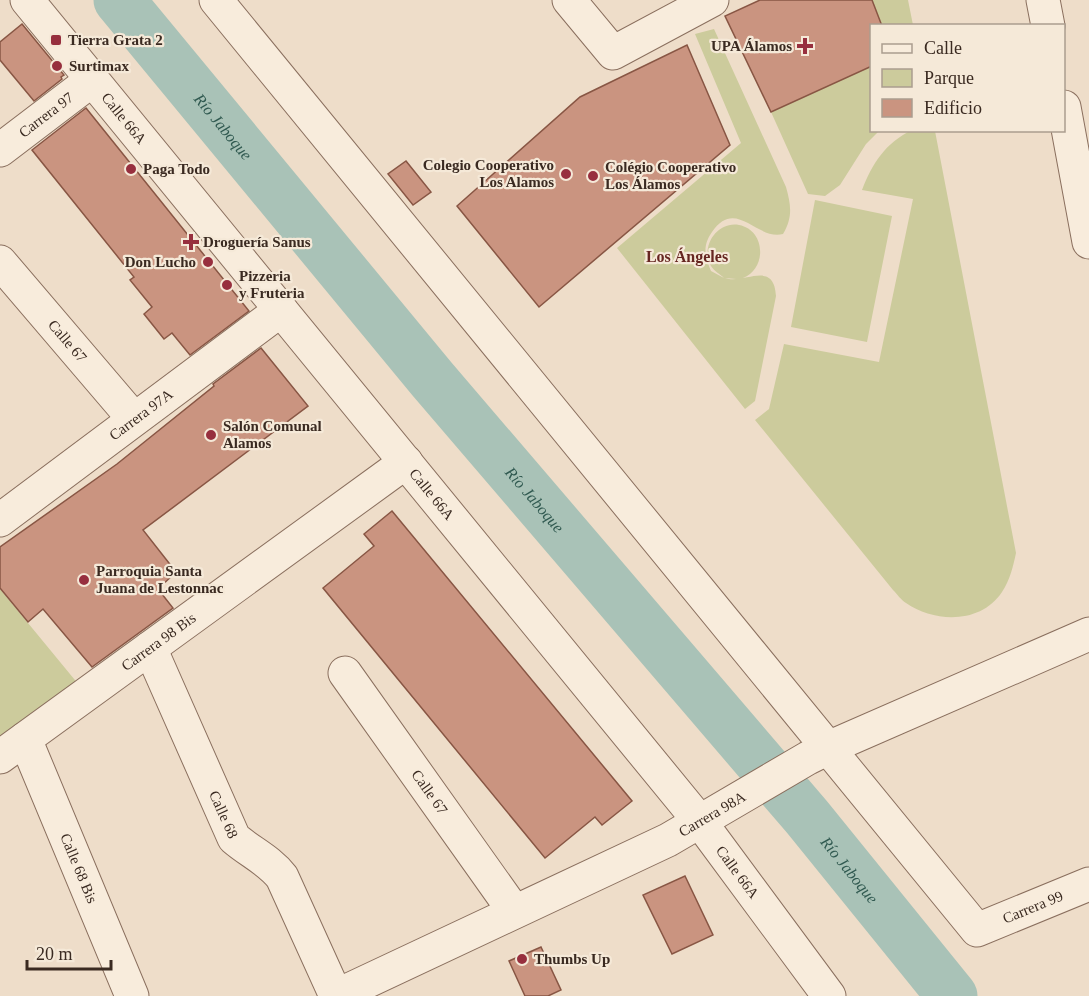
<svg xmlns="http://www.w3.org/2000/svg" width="1089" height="996" font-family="Georgia,serif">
	<rect width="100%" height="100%" fill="#eeddc9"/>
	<path fill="#cccb9c" d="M 872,0 L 908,0 L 913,25 L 882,25 Z
		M 714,29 L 786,187 C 791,205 793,217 783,234 C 757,241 736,197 712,232 C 702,246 705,257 711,271 L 724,278 C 720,274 714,271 711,266 C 700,247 717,221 739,225 C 766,230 767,269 743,278 C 736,280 730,278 725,278 C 744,285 774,259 776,296 L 755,401 L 745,409 L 617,248 L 741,143 L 695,34 Z
		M 871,66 L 872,130 L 879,131 L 866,144 L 840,185 L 825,196 L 808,194 L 771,112 Z
		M 912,130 L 935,131 L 1016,553 C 1013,567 1010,580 1002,592 C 981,624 935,623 906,603 C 901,600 897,594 893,590 L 755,420 L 769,409 L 784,344 L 879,362 L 913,199 L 862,190 C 872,164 885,143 912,130 Z
		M 815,200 L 892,216 L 867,342 L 791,327 Z
		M 0,589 L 79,685 L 0,741 Z"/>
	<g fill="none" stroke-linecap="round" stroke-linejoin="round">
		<path stroke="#a9c2b7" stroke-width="51" id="s1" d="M 119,0 L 432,379 L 807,817 L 952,996"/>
	</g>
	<path fill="#ca9480" stroke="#885644" stroke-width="1.5" d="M 760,0 L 872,0 L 882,26 L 872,26 L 872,66 L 771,112 L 725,16 Z
		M 22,24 L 64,75 L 61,77 L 62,79 L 34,101 L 0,60 L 0,42 Z
		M 687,45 L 730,145 L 539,307 L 457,206 L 580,97 Z
		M 86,108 L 249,311 L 190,355 L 172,333 L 164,339 L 144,314 L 152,307 L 130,280 L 134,277 L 32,150 Z
		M 406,161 L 431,192 L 413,205 L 388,174 Z
		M 261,348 L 308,406 L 143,530 L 176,572 L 158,589 L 173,608 L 92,667 L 43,609 L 28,622 L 0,588 L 0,547 L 117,464 L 214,386 L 213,384 Z
		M 392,511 L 632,801 L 602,825 L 595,817 L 545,858 L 323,588 L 374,546 L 364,534 Z
		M 685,876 L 713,935 L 672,954 L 643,895 Z
		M 541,947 L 561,990 L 548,996 L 525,996 L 509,961 Z"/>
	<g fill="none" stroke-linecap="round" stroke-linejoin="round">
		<defs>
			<g id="minor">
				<path id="s2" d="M 27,0 L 701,823 L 829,996"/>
				<path id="s3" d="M 216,0 L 977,930 L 1089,884"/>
				<path d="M 569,0 L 613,53 L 712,0"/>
				<path d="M 1043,0 L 1048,26"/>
				<path d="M 1064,107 L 1089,242"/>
				<path id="s4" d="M 0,150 L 92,80"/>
				<path id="s5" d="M 0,262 L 134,419"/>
				<path id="s6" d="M 0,520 L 281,310"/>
				<path id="s7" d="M 150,648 L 234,838 C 250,852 269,860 282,877 L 336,996"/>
				<path id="s8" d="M 345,673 L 514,911"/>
				<path id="s9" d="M 25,739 L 132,996"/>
				<path id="s10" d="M 0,757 L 406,462"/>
				<path id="s11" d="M 336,996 L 668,840 L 808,758 L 828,748 L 1089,634"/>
			</g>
		</defs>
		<use href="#minor" stroke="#8a6f5e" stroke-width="35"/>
		<use href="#minor" stroke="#f8ecdc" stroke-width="33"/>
	</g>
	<g fill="#972f3e" stroke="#f5e9d8" stroke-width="2">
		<rect x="50" y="34" width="12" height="12" rx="3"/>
		<path d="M802 37h6v6h6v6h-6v6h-6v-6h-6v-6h6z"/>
		<circle cx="57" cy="66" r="6"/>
		<circle cx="131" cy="169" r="6"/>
		<circle cx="566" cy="174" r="6"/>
		<circle cx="593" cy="176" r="6"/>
		<path d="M188 233h6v6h6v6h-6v6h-6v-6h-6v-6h6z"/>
		<circle cx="208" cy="262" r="6"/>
		<circle cx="227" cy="285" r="6"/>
		<circle cx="211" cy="435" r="6"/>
		<circle cx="84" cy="580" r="6"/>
		<circle cx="522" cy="959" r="6"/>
	</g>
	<g text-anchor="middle" stroke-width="4.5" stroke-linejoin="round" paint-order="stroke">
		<g font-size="15" font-weight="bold" fill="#3a2a21" stroke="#f5e9d8" text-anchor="start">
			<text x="68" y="45">Tierra Grata 2</text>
			<text x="792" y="51" text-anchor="end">UPA Álamos</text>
			<text x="69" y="71">Surtimax</text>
			<text x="554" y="170" text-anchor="end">Colegio Cooperativo<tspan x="554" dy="17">Los Alamos</tspan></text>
			<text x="605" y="172">Colégio Cooperativo<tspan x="605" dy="17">Los Álamos</tspan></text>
			<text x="143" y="174">Paga Todo</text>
			<text x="203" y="247">Droguería Sanus</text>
			<text x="196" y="267" text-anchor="end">Don Lucho</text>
			<text x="239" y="281">Pizzeria<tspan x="239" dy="17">y Fruteria</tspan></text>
			<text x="223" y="431">Salón Comunal<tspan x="223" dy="17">Alamos</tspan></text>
			<text x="96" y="576">Parroquia Santa<tspan x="96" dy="17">Juana de Lestonnac</tspan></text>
			<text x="534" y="964">Thumbs Up</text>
		</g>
		<g font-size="15" fill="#3a2a21" stroke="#f5e9d8">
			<text dy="5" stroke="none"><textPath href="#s4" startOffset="58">Carrera 97</textPath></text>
			<text dy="5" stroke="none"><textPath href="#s2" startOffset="153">Calle 66A</textPath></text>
			<text dy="5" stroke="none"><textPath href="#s5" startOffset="104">Calle 67</textPath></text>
			<text dy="5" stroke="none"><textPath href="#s6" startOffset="176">Carrera 97A</textPath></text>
			<text dy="5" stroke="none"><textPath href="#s2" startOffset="639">Calle 66A</textPath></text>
			<text dy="5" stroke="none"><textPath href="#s10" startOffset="196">Carrera 98 Bis</textPath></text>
			<text dy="5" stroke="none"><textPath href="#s8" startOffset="146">Calle 67</textPath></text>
			<text dy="5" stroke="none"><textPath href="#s7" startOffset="182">Calle 68</textPath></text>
			<text dy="5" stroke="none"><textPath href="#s11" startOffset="418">Carrera 98A</textPath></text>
			<text dy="5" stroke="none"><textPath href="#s9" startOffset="140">Calle 68 Bis</textPath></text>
			<text dy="5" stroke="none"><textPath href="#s2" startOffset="1125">Calle 66A</textPath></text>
			<text dy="5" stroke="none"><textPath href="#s3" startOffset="1262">Carrera 99</textPath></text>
		</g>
		<g font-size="16" font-style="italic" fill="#315a51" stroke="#f5e9d8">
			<text dy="6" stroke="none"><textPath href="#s1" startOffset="164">Río Jaboque</textPath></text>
			<text dy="6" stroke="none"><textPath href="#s1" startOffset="650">Río Jaboque</textPath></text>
			<text dy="6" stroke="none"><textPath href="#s1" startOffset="1136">Río Jaboque</textPath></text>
		</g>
		<g font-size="16" font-weight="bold" fill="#662621" stroke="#f5e9d8">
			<text x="687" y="262">Los Ángeles</text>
		</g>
	</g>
	<rect x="870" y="24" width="195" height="108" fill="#f5e9d8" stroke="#aa9d8f" stroke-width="1.5"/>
	<rect x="882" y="44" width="30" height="9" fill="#f8ecdc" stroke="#aa9d8f" stroke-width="1.5"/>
	<text x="924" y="54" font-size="18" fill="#3a2a21">Calle</text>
	<rect x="882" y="69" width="30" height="18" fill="#cccb9c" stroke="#aa9d8f" stroke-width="1.5"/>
	<text x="924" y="84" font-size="18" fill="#3a2a21">Parque</text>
	<rect x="882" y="99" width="30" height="18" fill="#ca9480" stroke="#aa9d8f" stroke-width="1.5"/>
	<text x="924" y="114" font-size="18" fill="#3a2a21">Edificio</text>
	<path d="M27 960v9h84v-9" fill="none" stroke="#3a2a21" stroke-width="3"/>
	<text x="36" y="960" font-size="18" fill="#3a2a21" stroke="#f5e9d8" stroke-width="4.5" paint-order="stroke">20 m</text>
</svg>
